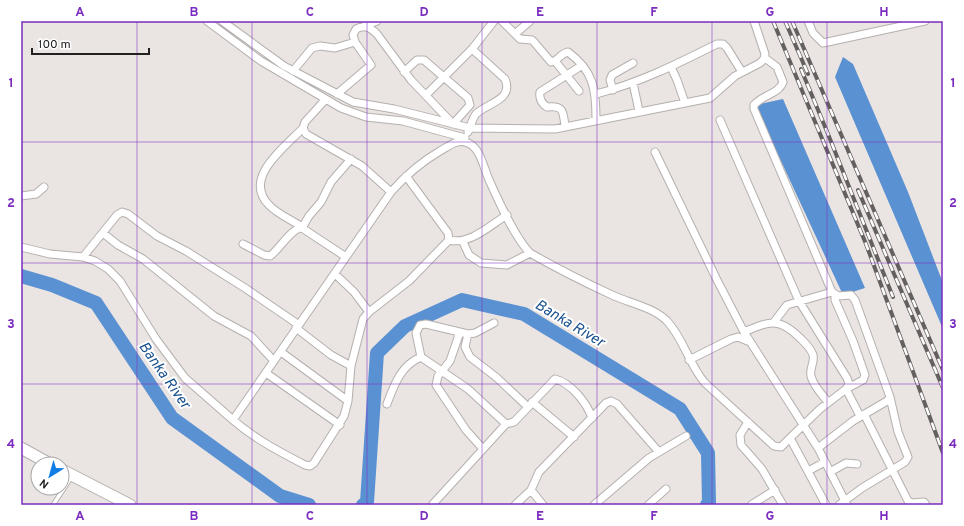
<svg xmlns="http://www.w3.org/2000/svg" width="964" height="526" font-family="Overpass,sans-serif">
	<rect width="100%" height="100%" fill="#eae4e2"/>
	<path fill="#5a91d2" d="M 843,57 L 853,64 L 908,192 L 943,283 L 943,329 L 835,77 Z
		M 783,99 L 865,288 L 843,295 L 755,105 Z"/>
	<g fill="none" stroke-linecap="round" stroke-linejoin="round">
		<path stroke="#5a91d2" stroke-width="14" d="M 21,276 L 52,285 L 96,303 L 172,418 L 280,496 L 309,505
			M 363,505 L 367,502 L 377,353 L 405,326 L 462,300 L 524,314 L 680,409 L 708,453 L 709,502 L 707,505"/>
		<defs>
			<path id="lane" d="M 53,505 L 72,476"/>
			<path id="street" d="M 207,21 L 261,61 L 341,108 L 366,117 L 403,121 L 465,138
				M 222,21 L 284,66 L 353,102 L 394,109 L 470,128 L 555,129 L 710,98 L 735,76 L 760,63 L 764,59 L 765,54 L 754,21
				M 502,21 L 520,39 L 532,40 L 534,42 L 551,62 C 558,61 561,53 568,52 C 594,71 596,90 596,119
				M 808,21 L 813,33 L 823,43 L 925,21
				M 364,26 L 377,21
				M 515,34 L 530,21
				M 765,58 L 777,67 L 783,82 C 779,94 762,95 754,105 L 754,109 L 832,292 L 838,296 L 851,295 L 855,300 L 890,397 L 887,401 L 853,421 L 818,448
				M 555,61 L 579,91
				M 671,67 L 677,80 L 685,103
				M 293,71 L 312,48 L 320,46 L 335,48 L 355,42
				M 633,83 L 639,111
				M 613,90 L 610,80 L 612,75 L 633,63
				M 337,94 L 371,65 L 355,42 L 353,35 L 356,29 C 365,24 371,28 377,34 L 411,80 L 453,124 L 470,105 L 468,98 L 424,60 L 417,60 L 404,72
				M 596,94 C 639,83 677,64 717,44 L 723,44 L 727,48 L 742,72
				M 426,95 L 472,49 L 494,21
				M 325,100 L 305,122 L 303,128 L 306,134 L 362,166 L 391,192
				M 720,120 L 799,301 L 847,378 L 849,384 L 846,389 L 820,409 L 790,438 L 826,505
				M 565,126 C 563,112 564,105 547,107 C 541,103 539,98 540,92 L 581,66
				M 468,132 C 471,126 472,119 476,114 C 487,103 514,100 505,79 L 472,49
				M 655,152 L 716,278 L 744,332 L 818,448 L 847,505
				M 21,196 L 36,194 L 44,187
				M 302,227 C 292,220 277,214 269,205 C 242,178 285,147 303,128
				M 302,228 L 309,216 L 321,202 L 331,182 L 351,159
				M 103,233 L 118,245 L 143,259 L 214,316 L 251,336 L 274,361
				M 449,240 C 470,245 489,226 507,215
				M 463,242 L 469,255 L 481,263 L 507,265 L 530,253
				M 243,244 L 264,255 L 270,256 C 279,250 292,227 302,228 L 346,257
				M 21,247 L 50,254 L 83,257 L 95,261 L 108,269 L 120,281 L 156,339 L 185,378 L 233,420 L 391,192 C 406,175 421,162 440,151 C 449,146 458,138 468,143 C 481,148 484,170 490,182 C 499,202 515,238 530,253 C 556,268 584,282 612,295 C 629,303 653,307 667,321 C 684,339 689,365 705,383 L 774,446 L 781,447 L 790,438
				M 83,257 L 117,215 L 122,212 L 128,214 L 157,236 L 186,251 L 245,288 L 299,325
				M 335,274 L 354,292 L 369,312
				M 835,294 L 835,300 L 853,341 L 865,375 L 863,380 L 846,389 L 860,416
				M 774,322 L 787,305 L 832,292
				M 296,328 L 331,355 L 351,366
				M 460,332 L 450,361 L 438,376 L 436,385 L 466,430 L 483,449
				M 744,332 C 770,321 779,317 800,338 C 805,343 811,348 813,355 C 815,362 809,369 811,376 C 813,385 822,395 828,402
				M 468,334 L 465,347 L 470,357 L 496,377 L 528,407
				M 281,352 L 348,401
				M 421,357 L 416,333 L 420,325 L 426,324 L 468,334 L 475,333 L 494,323
				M 689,360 L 731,339 L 738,337 L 750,342
				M 266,373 L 340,425
				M 532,402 L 574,437
				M 387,404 C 394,385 401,365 421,357 L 468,389 L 506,424 L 514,422 L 555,379 C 571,383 587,403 592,418
				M 864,414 L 908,501 L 911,503 L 924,502 L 926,505
				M 233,420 C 255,439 280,452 305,465 L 310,466 L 314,463 L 344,416 L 348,401 L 351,366 L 363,319 L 369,312 L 409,281 L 449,240 L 448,233 L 406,176
				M 748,422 L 740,435 L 741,445 L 762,469 L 783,505
				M 808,471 L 825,462
				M 830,472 L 846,463 L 857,464
				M 531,490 L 543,505
				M 432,505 L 506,424
				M 515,505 L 531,490 L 539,472 L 606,403 L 611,401 L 617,404 L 658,451
				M 594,505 L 649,458 L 686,436
				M 648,505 L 666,489
				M 751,505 L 775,490
				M 839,505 L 862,488 L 905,462 L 908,457 L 898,432 L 890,397"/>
			<path id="primary" d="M 21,448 L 50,464
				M 62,470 L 130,505"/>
		</defs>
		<use href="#lane" stroke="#b5b0ae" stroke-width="5.5"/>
		<use href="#street" stroke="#b5b0ae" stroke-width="9"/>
		<use href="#primary" stroke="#b5b0ae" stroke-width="13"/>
		<use href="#lane" stroke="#fff" stroke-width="3.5"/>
		<use href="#street" stroke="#fff" stroke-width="7"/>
		<use href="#primary" stroke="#fff" stroke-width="11"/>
		<defs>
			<path id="rail" d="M 773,21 L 866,244 L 943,453
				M 785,21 L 808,74
				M 792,21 L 943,370
				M 801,69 L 828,134 L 893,297
				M 858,190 L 943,388"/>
		</defs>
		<use href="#rail" stroke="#64605f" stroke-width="4"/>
		<use href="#rail" stroke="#fff" stroke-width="2.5" stroke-dasharray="8" stroke-linecap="butt"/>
	</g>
	<path fill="none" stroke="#7b2cbf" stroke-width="1" stroke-opacity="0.55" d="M 137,21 L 137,505M 252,21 L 252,505M 367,21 L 367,505M 482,21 L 482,505M 597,21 L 597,505M 712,21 L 712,505M 827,21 L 827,505M 21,142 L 943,142M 21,263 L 943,263M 21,384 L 943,384"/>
	<g text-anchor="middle" stroke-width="4" stroke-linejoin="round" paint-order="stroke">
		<g font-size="15" font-style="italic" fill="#19518e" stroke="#fff">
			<text transform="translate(570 323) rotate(31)" y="5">Banka River</text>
			<text transform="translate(165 375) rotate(55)" y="5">Banka River</text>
		</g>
	</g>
	<rect width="964" height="526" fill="none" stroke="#ffffff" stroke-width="44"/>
	<g transform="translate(50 476) rotate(217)"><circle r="19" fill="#ffffff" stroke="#a7a6a6"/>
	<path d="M0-3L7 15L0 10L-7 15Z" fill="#117de5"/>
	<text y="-6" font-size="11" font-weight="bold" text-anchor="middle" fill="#232020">N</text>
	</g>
	<path d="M32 48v6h117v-6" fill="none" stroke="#232020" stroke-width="2"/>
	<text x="38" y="48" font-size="12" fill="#232020" stroke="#ffffff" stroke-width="3" paint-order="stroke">100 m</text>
	<rect x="22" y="22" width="920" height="482" fill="none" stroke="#7b2cbf" stroke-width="1.5"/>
	<g font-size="13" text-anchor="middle" font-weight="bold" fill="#7b2cbf">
		<text x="80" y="16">A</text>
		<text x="194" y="16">B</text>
		<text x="310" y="16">C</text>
		<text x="424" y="16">D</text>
		<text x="540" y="16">E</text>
		<text x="654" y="16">F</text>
		<text x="770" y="16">G</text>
		<text x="884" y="16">H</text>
		<text x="11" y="87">1</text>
		<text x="953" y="87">1</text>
		<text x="11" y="207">2</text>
		<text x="953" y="207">2</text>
		<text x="11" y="328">3</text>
		<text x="953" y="328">3</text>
		<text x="11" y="448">4</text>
		<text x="953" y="448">4</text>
		<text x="80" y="520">A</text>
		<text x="194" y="520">B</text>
		<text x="310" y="520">C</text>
		<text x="424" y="520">D</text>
		<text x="540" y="520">E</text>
		<text x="654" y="520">F</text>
		<text x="770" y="520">G</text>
		<text x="884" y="520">H</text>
	</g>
</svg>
